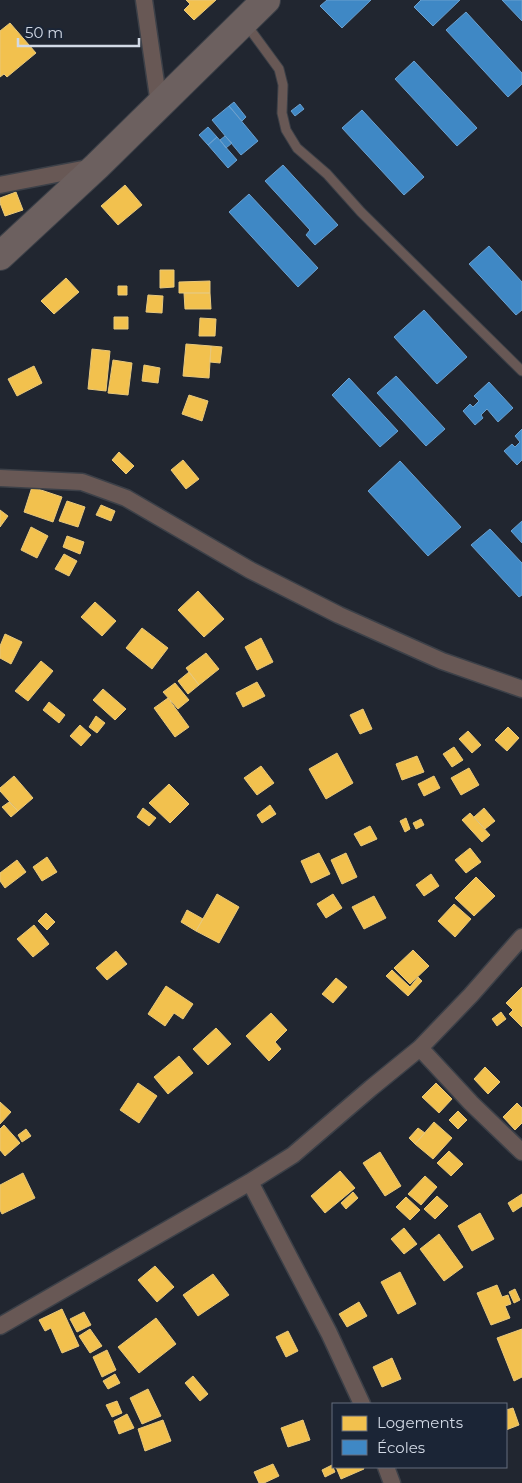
<svg xmlns="http://www.w3.org/2000/svg" width="522" height="1483" font-family="Montserrat,sans-serif">
	<rect width="100%" height="100%" fill="#212630"/>
	<path fill="#f2c14e" stroke="#e8c87b" d="M 186,0 L 216,0 L 194,20 L 184,10 L 190,4 Z
		M 10,23 L 36,53 L 7,77 L 4,74 L 0,77 L 0,31 Z
		M 125,185 L 142,205 L 118,225 L 101,206 Z
		M 16,192 L 23,210 L 5,216 L 0,203 L 0,198 Z
		M 160,270 L 174,270 L 174,287 L 160,288 Z
		M 66,278 L 79,292 L 54,314 L 41,301 Z
		M 210,281 L 210,293 L 179,293 L 179,282 Z
		M 118,286 L 127,286 L 127,295 L 118,295 Z
		M 184,293 L 210,293 L 211,309 L 185,309 Z
		M 148,295 L 163,296 L 162,313 L 146,312 Z
		M 114,317 L 128,317 L 128,329 L 114,329 Z
		M 200,318 L 216,319 L 215,336 L 199,336 Z
		M 186,344 L 211,346 L 209,378 L 183,376 Z
		M 211,346 L 222,347 L 220,363 L 210,362 Z
		M 92,349 L 110,351 L 106,391 L 88,389 Z
		M 113,360 L 132,363 L 128,395 L 108,393 Z
		M 144,365 L 160,368 L 158,383 L 142,381 Z
		M 34,366 L 42,383 L 17,396 L 8,379 Z
		M 189,395 L 208,401 L 202,421 L 182,414 Z
		M 119,452 L 134,466 L 126,474 L 112,460 Z
		M 183,460 L 199,479 L 186,489 L 171,470 Z
		M 32,487 L 62,497 L 53,522 L 24,512 Z
		M 67,501 L 85,507 L 78,527 L 59,521 Z
		M 101,505 L 115,511 L 111,521 L 96,515 Z
		M 0,510 L 8,516 L 0,527 Z
		M 31,527 L 48,536 L 37,558 L 21,550 Z
		M 67,536 L 84,542 L 80,554 L 63,547 Z
		M 64,554 L 77,561 L 69,576 L 55,569 Z
		M 198,591 L 224,619 L 204,637 L 178,610 Z
		M 95,602 L 116,621 L 102,636 L 81,617 Z
		M 142,628 L 168,648 L 152,669 L 126,648 Z
		M 5,634 L 22,642 L 11,664 L 0,658 L 0,646 Z
		M 261,638 L 273,662 L 257,670 L 245,647 Z
		M 206,653 L 219,669 L 199,685 L 186,668 Z
		M 41,661 L 53,671 L 28,701 L 15,691 Z
		M 189,672 L 199,685 L 188,694 L 178,681 Z
		M 257,682 L 265,696 L 243,707 L 236,693 Z
		M 175,683 L 189,700 L 178,709 L 163,692 Z
		M 103,689 L 126,709 L 115,720 L 93,700 Z
		M 168,698 L 189,727 L 175,737 L 154,708 Z
		M 49,702 L 65,715 L 59,723 L 43,710 Z
		M 363,709 L 372,729 L 360,734 L 350,715 Z
		M 96,716 L 105,723 L 97,733 L 89,727 Z
		M 80,725 L 91,735 L 81,746 L 70,736 Z
		M 508,727 L 519,738 L 507,751 L 495,740 Z
		M 468,731 L 481,745 L 472,753 L 459,739 Z
		M 454,747 L 463,760 L 452,767 L 443,754 Z
		M 337,753 L 353,783 L 326,799 L 309,769 Z
		M 417,756 L 424,772 L 402,780 L 396,764 Z
		M 261,766 L 274,783 L 257,795 L 244,778 Z
		M 469,768 L 479,785 L 461,795 L 451,778 Z
		M 14,776 L 33,798 L 18,811 L 0,791 L 0,788 Z
		M 434,776 L 440,788 L 424,796 L 418,784 Z
		M 169,784 L 189,804 L 170,823 L 149,803 Z
		M 9,802 L 18,811 L 11,817 L 2,807 Z
		M 270,805 L 276,814 L 262,823 L 257,815 Z
		M 143,808 L 156,818 L 149,826 L 137,817 Z
		M 484,808 L 495,821 L 485,829 L 474,817 Z
		M 470,813 L 490,835 L 482,842 L 462,820 Z
		M 406,818 L 410,829 L 405,832 L 400,821 Z
		M 421,819 L 424,825 L 416,829 L 413,823 Z
		M 370,826 L 377,839 L 361,846 L 354,834 Z
		M 470,848 L 481,862 L 466,873 L 455,860 Z
		M 319,853 L 330,874 L 311,883 L 301,861 Z
		M 346,853 L 357,877 L 342,884 L 331,860 Z
		M 47,857 L 57,872 L 42,881 L 33,867 Z
		M 17,860 L 26,872 L 5,888 L 0,881 L 0,873 Z
		M 431,874 L 439,886 L 424,896 L 416,885 Z
		M 476,877 L 495,896 L 474,916 L 455,898 Z
		M 217,894 L 239,907 L 219,943 L 196,931 Z
		M 333,894 L 342,908 L 326,918 L 317,904 Z
		M 374,896 L 386,918 L 364,929 L 352,907 Z
		M 454,904 L 471,919 L 455,937 L 438,921 Z
		M 187,910 L 203,919 L 196,931 L 181,922 Z
		M 46,913 L 55,922 L 47,930 L 38,921 Z
		M 34,925 L 49,944 L 33,957 L 17,939 Z
		M 413,950 L 429,966 L 410,984 L 394,968 Z
		M 116,951 L 127,964 L 107,980 L 96,968 Z
		M 392,970 L 410,987 L 418,977 L 422,981 L 408,996 L 386,976 Z
		M 336,978 L 347,987 L 333,1003 L 322,994 Z
		M 166,986 L 193,1004 L 183,1019 L 174,1013 L 165,1026 L 148,1014 Z
		M 522,987 L 522,1027 L 509,1014 L 513,1010 L 506,1003 Z
		M 501,1012 L 506,1019 L 497,1026 L 492,1019 Z
		M 271,1013 L 287,1030 L 275,1042 L 281,1049 L 269,1061 L 246,1036 Z
		M 216,1028 L 231,1044 L 208,1065 L 193,1049 Z
		M 179,1056 L 193,1073 L 168,1094 L 154,1077 Z
		M 485,1067 L 500,1082 L 488,1094 L 474,1079 Z
		M 138,1083 L 157,1096 L 139,1123 L 120,1110 Z
		M 436,1083 L 452,1099 L 439,1113 L 422,1097 Z
		M 0,1102 L 11,1112 L 0,1124 Z
		M 517,1103 L 522,1108 L 522,1123 L 515,1130 L 503,1117 Z
		M 458,1111 L 467,1120 L 458,1129 L 449,1120 Z
		M 434,1122 L 452,1138 L 433,1159 L 415,1144 Z
		M 4,1125 L 20,1143 L 5,1156 L 0,1150 L 0,1129 Z
		M 418,1128 L 425,1133 L 415,1144 L 409,1138 Z
		M 26,1129 L 31,1136 L 22,1142 L 18,1135 Z
		M 449,1151 L 463,1164 L 451,1176 L 437,1163 Z
		M 380,1152 L 401,1186 L 385,1196 L 363,1163 Z
		M 340,1171 L 355,1188 L 325,1213 L 311,1196 Z
		M 23,1173 L 35,1198 L 2,1214 L 0,1210 L 0,1185 Z
		M 425,1176 L 437,1187 L 421,1205 L 408,1194 Z
		M 353,1192 L 358,1198 L 346,1209 L 341,1203 Z
		M 522,1194 L 522,1206 L 513,1212 L 508,1203 Z
		M 437,1196 L 448,1206 L 435,1219 L 424,1209 Z
		M 406,1197 L 420,1210 L 410,1220 L 396,1207 Z
		M 480,1213 L 494,1239 L 472,1251 L 458,1226 Z
		M 404,1228 L 417,1244 L 404,1254 L 391,1239 Z
		M 439,1234 L 463,1267 L 444,1281 L 420,1249 Z
		M 155,1266 L 174,1287 L 157,1302 L 138,1280 Z
		M 400,1272 L 416,1304 L 398,1314 L 381,1282 Z
		M 213,1274 L 229,1295 L 198,1316 L 183,1295 Z
		M 497,1285 L 502,1297 L 508,1295 L 511,1304 L 505,1306 L 510,1318 L 491,1325 L 477,1293 Z
		M 515,1289 L 520,1300 L 514,1303 L 509,1292 Z
		M 359,1302 L 367,1316 L 347,1327 L 339,1314 Z
		M 62,1309 L 79,1346 L 62,1353 L 51,1328 L 45,1331 L 39,1320 Z
		M 84,1312 L 91,1325 L 77,1332 L 70,1319 Z
		M 156,1318 L 176,1344 L 139,1373 L 118,1347 Z
		M 90,1329 L 102,1346 L 90,1353 L 79,1336 Z
		M 522,1329 L 522,1377 L 514,1381 L 497,1338 Z
		M 288,1331 L 298,1351 L 286,1357 L 276,1337 Z
		M 107,1350 L 116,1370 L 102,1377 L 93,1357 Z
		M 392,1358 L 401,1379 L 382,1387 L 373,1367 Z
		M 115,1374 L 120,1383 L 108,1389 L 103,1381 Z
		M 193,1376 L 208,1394 L 200,1401 L 185,1383 Z
		M 148,1389 L 161,1416 L 142,1424 L 130,1398 Z
		M 117,1401 L 122,1413 L 112,1417 L 106,1405 Z
		M 513,1408 L 519,1425 L 506,1430 L 506,1410 Z
		M 127,1414 L 134,1428 L 119,1434 L 114,1421 Z
		M 163,1420 L 171,1441 L 145,1451 L 138,1429 Z
		M 303,1420 L 310,1440 L 288,1447 L 281,1428 Z
		M 273,1464 L 279,1476 L 264,1483 L 259,1483 L 254,1472 Z
		M 332,1465 L 335,1472 L 325,1477 L 322,1470 Z
		M 336,1467 L 363,1467 L 364,1469 L 341,1479 Z"/>
	<path fill="#3f88c5" stroke="#6ba0cf" d="M 327,0 L 371,0 L 342,28 L 320,6 Z
		M 421,0 L 460,0 L 433,26 L 414,7 Z
		M 502,0 L 522,0 L 522,21 Z
		M 466,12 L 522,73 L 522,84 L 508,97 L 446,30 Z
		M 414,61 L 477,128 L 457,146 L 395,79 Z
		M 234,102 L 246,117 L 242,121 L 229,106 Z
		M 300,104 L 304,109 L 295,116 L 291,111 Z
		M 229,106 L 258,141 L 241,155 L 212,120 Z
		M 362,110 L 424,177 L 404,195 L 342,128 Z
		M 208,127 L 217,137 L 208,145 L 199,135 Z
		M 225,136 L 232,143 L 226,148 L 220,140 Z
		M 217,137 L 237,160 L 228,168 L 208,145 Z
		M 283,165 L 338,225 L 315,245 L 306,235 L 310,230 L 265,181 Z
		M 249,194 L 318,268 L 298,287 L 229,212 Z
		M 489,246 L 522,282 L 522,310 L 516,315 L 469,264 Z
		M 424,310 L 467,357 L 437,384 L 394,337 Z
		M 396,376 L 445,429 L 426,446 L 377,393 Z
		M 349,378 L 398,431 L 380,447 L 332,395 Z
		M 489,382 L 513,408 L 498,422 L 487,409 L 481,415 L 483,418 L 475,425 L 463,411 L 470,404 L 473,407 L 479,401 L 474,396 Z
		M 522,429 L 522,460 L 517,465 L 504,451 L 512,444 L 515,447 L 520,442 L 515,436 Z
		M 400,461 L 461,527 L 428,556 L 368,491 Z
		M 522,521 L 522,543 L 511,531 Z
		M 490,529 L 522,563 L 522,595 L 519,597 L 471,545 Z"/>
	<g fill="none" stroke-linecap="round" stroke-linejoin="round">
		<defs>
			<path id="lane" d="M 246,24 L 279,69 L 283,85 L 282,113 L 286,130 L 297,148 L 327,174 L 361,212 L 522,371"/>
			<path id="street" d="M 144,0 L 159,104
				M 0,185 L 93,167
				M 0,478 L 82,482 L 126,498 L 250,570 L 339,615 L 442,661 L 522,689
				M 420,1048 L 471,1103 L 522,1152
				M 250,1182 L 329,1333 L 362,1404
				M 0,1326 L 250,1182 L 293,1155 L 371,1088 L 420,1048 L 471,995 L 522,937
				M 386,1467 L 392,1483"/>
			<path id="highway" d="M 0,256 L 97,166 L 266,0"/>
		</defs>
		<use href="#lane" stroke="#3c4048" stroke-width="11"/>
		<use href="#street" stroke="#3c4048" stroke-width="19"/>
		<use href="#highway" stroke="#3c4048" stroke-width="30"/>
		<use href="#lane" stroke="#685855" stroke-width="9"/>
		<use href="#street" stroke="#685855" stroke-width="16"/>
		<use href="#highway" stroke="#6c605f" stroke-width="28"/>
	</g>
	<rect x="332" y="1403" width="175" height="65" fill="#1b2536" stroke="#646d7c"/>
	<rect x="342" y="1416" width="25" height="15" fill="#f2c14e" stroke="#646d7c"/>
	<text x="377" y="1428" font-size="15" fill="#d2d9e5">Logements</text>
	<rect x="342" y="1440" width="25" height="15" fill="#3f88c5" stroke="#646d7c"/>
	<text x="377" y="1453" font-size="15" fill="#d2d9e5">Écoles</text>
	<path d="M18 38v8h121v-8" fill="none" stroke="#d2d9e5" stroke-width="2.5"/>
	<text x="25" y="38" font-size="15" fill="#d2d9e5" stroke="#1b2536" stroke-width="4" paint-order="stroke">50 m</text>
</svg>
